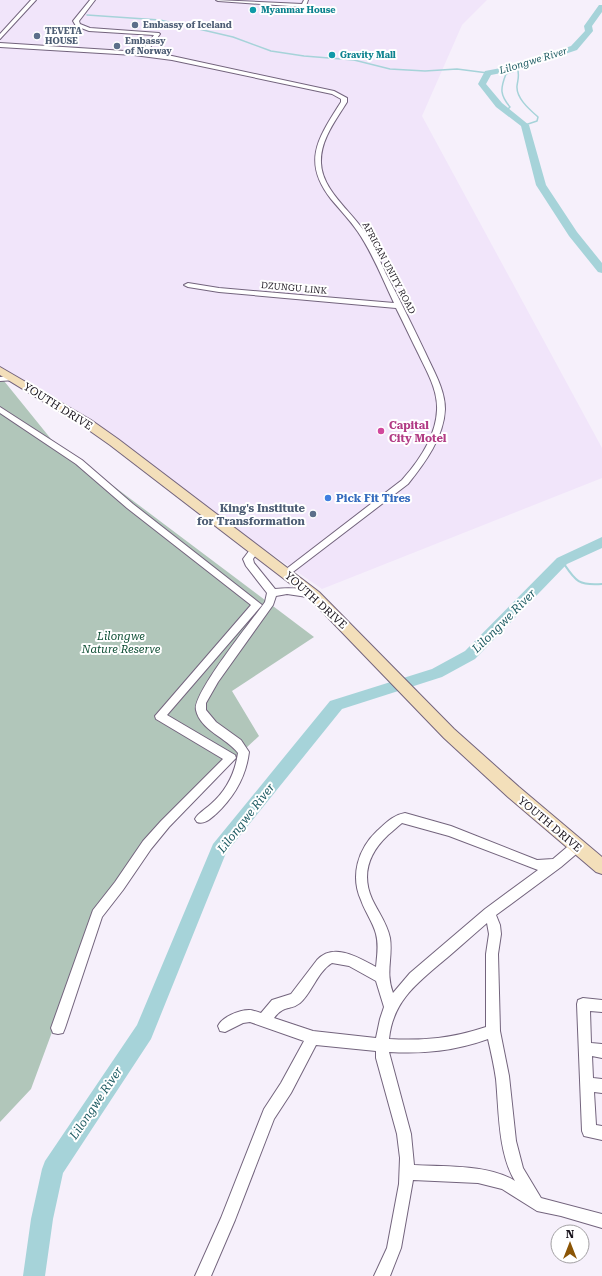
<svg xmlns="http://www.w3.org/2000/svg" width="602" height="1276" font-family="'Roboto Serif',serif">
	<rect width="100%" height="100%" fill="#f6f0fb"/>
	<path fill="#f1e5fa" d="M 0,0 L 487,0 L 462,25 L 422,116 L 602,448 L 602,478 L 322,589 L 0,367 Z"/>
	<path fill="#b1c6ba" d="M 0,376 L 51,439 L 314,637 L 232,691 L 259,736 L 145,842 L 96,913 L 31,1089 L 0,1122 Z"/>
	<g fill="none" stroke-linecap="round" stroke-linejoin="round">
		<path stroke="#a6d3d9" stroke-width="1.5" d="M 87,15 L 160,20 L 233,37 L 271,51 L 304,56 L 354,60 L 390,69 L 425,71 L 457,69 L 488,73
			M 517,67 C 520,75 518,78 517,86 C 516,98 529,109 538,117 L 537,121 L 525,125
			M 506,111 L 510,107 C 500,95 500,89 506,74 L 517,70"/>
		<path stroke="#a6d3d9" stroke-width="2" d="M 562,561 C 575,580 577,586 602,584"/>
		<path fill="#a6d3d9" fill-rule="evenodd" d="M 599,5 L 602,5 L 602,12 L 592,26 L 593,31 L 577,50 L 517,70 L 491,75 L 486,84 L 502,103 L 529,125 L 546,185 L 577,232 L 602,263 L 602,273 L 598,272 L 569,236 L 536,185 L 521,126 L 496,107 L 478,84 L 485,71 L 512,66 L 571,46 L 585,31 L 584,26 Z
			M 602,537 L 602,548 L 567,564 L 475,659 L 442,677 L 342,709 L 226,853 L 151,1039 L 63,1173 L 53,1219 L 45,1276 L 23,1276 L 31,1219 L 42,1169 L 45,1161 L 137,1025 L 213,844 L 330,701 L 432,669 L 465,651 L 557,558 Z"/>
		<defs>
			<path id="street" d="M 31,0 L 36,0 L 0,39 L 0,34 Z
				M 90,0 L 95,0 L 79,21 L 80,24 L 90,28 L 159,33 L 160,34 L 146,53 L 172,56 L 334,91 L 347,98 L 347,102 C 336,120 320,140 321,163 C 322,190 350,210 364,231 C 373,244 379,259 386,274 C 400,300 412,325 425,352 C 433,370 445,389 445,409 C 444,437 425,463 408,484 L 289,575 L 286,576 L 281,573 L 402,480 C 419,461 436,436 437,410 C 438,390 427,372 419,355 C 411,339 404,324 396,308 L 219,292 L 188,287 L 184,285 L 188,283 L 219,288 L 394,303 C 383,280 373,254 358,232 C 350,220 340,210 331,199 C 301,161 319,137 341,102 L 341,99 L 332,94 L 172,60 L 134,55 L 0,47 L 0,43 L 141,52 L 154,35 L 89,31 L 76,26 L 73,21 Z
				M 216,0 L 302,4 L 304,0 L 308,0 L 306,6 L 304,7 L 218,1 Z
				M 12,376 L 16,378 L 15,380 L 0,381 L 0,377 Z
				M 0,407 L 82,460 L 133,504 L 262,605 L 167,715 L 235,755 L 236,758 L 169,827 L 151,849 L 123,890 L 102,917 L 65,1028 L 63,1033 L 58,1034 L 53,1033 L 51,1028 L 93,910 L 115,882 L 143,841 L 161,821 L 223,759 L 156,719 L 155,716 L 251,605 L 127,508 L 76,464 L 0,413 Z
				M 255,546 L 260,549 L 253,559 L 254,563 L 275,589 C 284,588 313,587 319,595 L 314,598 L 287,594 L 276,596 L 273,605 L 218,682 L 206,703 L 206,710 L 216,722 L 241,740 L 249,752 C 246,777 234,797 216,814 C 210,819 204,825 197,822 L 195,819 C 198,813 206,809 211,804 C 227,790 235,773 238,753 C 227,738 200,730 196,710 C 192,694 253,619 265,602 L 267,593 L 246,566 L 243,559 L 252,547 Z
				M 405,813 L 451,826 L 537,860 L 553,859 L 573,842 L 577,841 L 581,842 L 583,846 L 581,850 L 561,867 L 496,915 L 500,925 L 501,934 L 498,954 L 500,1031 L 509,1076 L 516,1141 L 523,1168 L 541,1198 L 602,1214 L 602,1228 L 561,1216 L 537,1211 L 502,1189 L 478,1183 L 413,1180 L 401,1248 L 390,1276 L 374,1276 L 387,1248 L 399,1184 L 400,1158 L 397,1134 L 376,1058 L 376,1051 L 316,1045 L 291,1093 L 274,1119 L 235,1220 L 211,1276 L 195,1276 L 221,1218 L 264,1109 L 281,1083 L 304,1041 L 250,1022 L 243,1023 L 225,1032 L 220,1031 L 218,1026 C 222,1017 239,1010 249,1010 C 253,1010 257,1012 261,1013 L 272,1000 L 291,994 L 317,960 C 334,942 359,958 376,967 C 377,956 379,945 376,934 C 373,922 365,912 361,900 C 350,876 358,849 377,831 C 386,823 393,815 405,813 ZM 402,823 L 449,836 L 538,870 L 485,909 L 410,973 L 393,993 C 385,972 393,958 390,938 C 387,923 378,912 372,899 C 361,874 369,853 388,835 C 393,831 397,827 402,823 ZM 487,923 L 489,934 L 486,954 L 486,1027 C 453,1038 424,1041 389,1039 C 393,999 420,981 448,957 C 461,946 474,934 487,923 ZM 332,963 L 349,966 L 376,981 L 384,1007 L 380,1019 L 376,1038 L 313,1031 L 274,1018 C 285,1004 290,1011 300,1003 C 312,993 317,972 332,963 ZM 488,1039 C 491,1052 494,1065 496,1079 C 499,1110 498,1153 515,1181 C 489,1164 444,1167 414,1165 L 411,1134 L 389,1052 C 425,1054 454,1051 488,1039 Z
				M 583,998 L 602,1000 L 602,1012 L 590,1011 L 591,1043 L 602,1044 L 602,1058 L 592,1056 L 593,1078 L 602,1079 L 602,1093 L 594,1092 L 596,1125 L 602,1126 L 602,1140 L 584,1136 L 582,1131 L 577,1004 L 578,1000 Z"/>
			<path id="secondary" d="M 0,367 L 91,420 L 118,439 L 319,592 L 454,729 L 519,787 L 602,857 L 602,874 L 596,872 L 508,797 L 444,738 L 309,598 L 110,445 L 83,426 L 0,375 Z"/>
		</defs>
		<use href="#street" stroke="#73647d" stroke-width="2"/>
		<use href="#secondary" stroke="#73647d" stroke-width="2"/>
		<use href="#street" fill="#fff" fill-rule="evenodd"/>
		<use href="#secondary" fill="#f3dfba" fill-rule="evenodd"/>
	</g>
	<g fill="#0f9aa8" stroke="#fff" stroke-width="1.5">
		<circle cx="253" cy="10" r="4"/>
		<circle cx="332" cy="55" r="4"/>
	</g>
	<g fill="#5c6f8a" stroke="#fff" stroke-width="1.5">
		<circle cx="135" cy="25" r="4"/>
		<circle cx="37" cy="36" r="4"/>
		<circle cx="117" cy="46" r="4"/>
		<circle cx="313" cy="514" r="4"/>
	</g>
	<circle fill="#d1479c" stroke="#fff" stroke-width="1.5" cx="381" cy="431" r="4"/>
	<circle fill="#3f7fe0" stroke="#fff" stroke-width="1.5" cx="328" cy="498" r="4"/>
	<g text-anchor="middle" stroke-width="4" stroke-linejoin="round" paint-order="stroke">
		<g font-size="9" font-weight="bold" fill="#0d838f" stroke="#fff" text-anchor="start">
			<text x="261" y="13">Myanmar House</text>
			<text x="340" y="58">Gravity Mall</text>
		</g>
		<g font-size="9" font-weight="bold" fill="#4e5e75" stroke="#fff" text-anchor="start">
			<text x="143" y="28">Embassy of Iceland</text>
			<text x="45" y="34">TEVETA<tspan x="45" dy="10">HOUSE</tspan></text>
			<text x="125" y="44">Embassy<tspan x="125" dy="10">of Norway</tspan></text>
		</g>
		<g font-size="9" fill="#18131c" stroke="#fff">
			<text transform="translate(389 268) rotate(62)" y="3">AFRICAN UNITY ROAD</text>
			<text transform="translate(294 288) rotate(5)" y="3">DZUNGU LINK</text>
		</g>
		<g font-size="10" font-style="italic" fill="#1d5b62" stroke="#fff">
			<text transform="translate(533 60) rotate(-17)" y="4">Lilongwe River</text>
		</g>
		<g font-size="11" fill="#18131c" stroke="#fff">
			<text transform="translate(58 406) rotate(32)" y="4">YOUTH DRIVE</text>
			<text transform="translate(316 600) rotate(42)" y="4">YOUTH DRIVE</text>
			<text transform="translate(550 824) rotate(40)" y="4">YOUTH DRIVE</text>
		</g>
		<g font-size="11" font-weight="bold" fill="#b23c85" stroke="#fff" text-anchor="start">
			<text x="389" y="429">Capital<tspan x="389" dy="13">City Motel</tspan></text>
		</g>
		<g font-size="11" font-weight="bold" fill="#366cbe" stroke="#fff" text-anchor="start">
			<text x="336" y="502">Pick Fit Tires</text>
		</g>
		<g font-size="11" font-weight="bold" fill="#4e5e75" stroke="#fff" text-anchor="end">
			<text x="305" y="512">King's Institute<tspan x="305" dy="13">for Transformation</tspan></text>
		</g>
		<g font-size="11" font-style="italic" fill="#0d4d33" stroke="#fff">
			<text x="121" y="640">Lilongwe<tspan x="121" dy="13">Nature Reserve</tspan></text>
		</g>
		<g font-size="12" font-style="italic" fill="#1d5b62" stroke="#fff">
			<text transform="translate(504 621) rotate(-45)" y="4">Lilongwe River</text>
			<text transform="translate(246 818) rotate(-52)" y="4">Lilongwe River</text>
			<text transform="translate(96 1103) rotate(-56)" y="4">Lilongwe River</text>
		</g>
	</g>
	<g transform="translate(570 1244)"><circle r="19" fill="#ffffff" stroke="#a3a1a4"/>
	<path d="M0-3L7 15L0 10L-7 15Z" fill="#8b5505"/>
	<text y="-6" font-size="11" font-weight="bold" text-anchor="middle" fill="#18131c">N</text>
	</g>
</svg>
